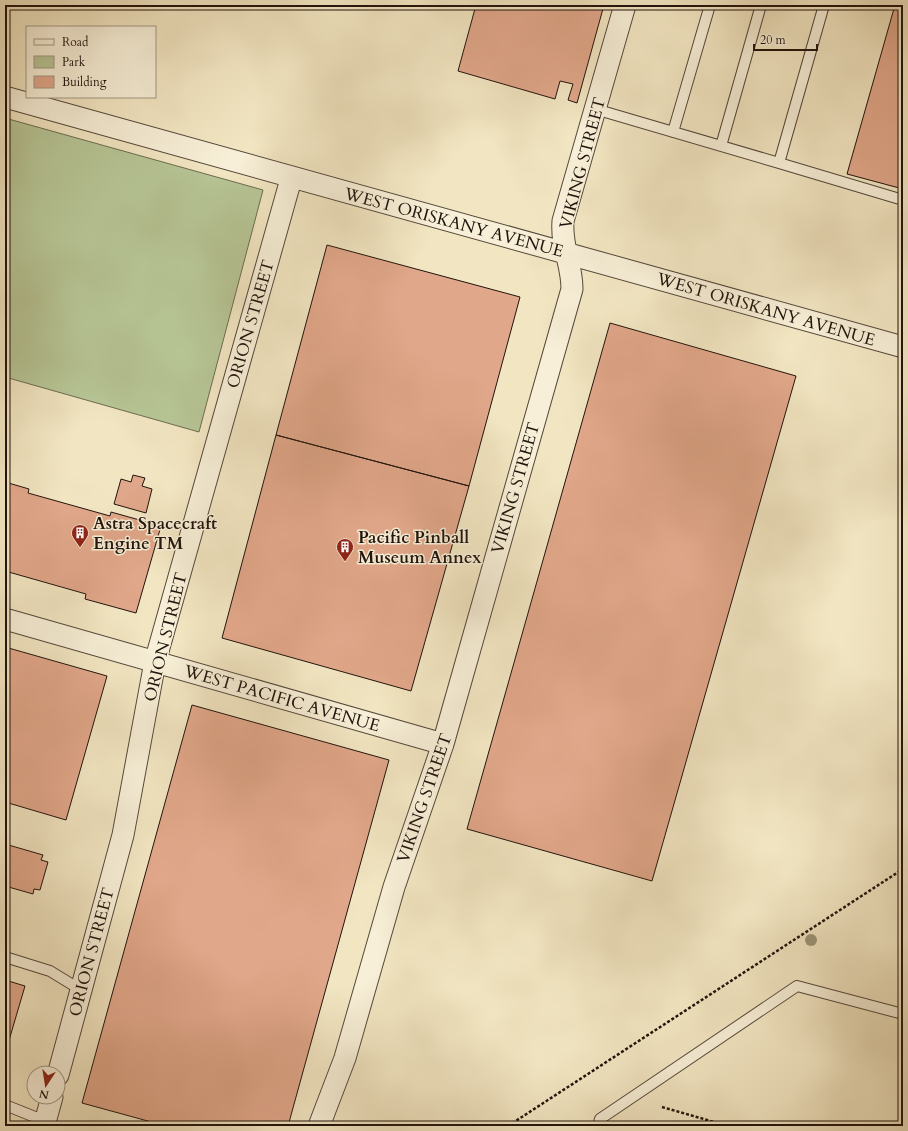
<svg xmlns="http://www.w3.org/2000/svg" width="908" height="1131" font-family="Cardo,serif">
	<rect width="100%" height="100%" fill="#f2e6c2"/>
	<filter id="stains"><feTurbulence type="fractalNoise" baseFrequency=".005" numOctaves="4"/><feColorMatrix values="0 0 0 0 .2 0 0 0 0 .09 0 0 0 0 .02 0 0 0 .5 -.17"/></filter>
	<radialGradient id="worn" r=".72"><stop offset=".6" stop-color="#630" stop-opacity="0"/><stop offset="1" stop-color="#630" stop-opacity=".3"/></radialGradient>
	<path fill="#b7c696" stroke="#6c6c51" d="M 5,118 L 263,190 L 199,432 L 5,377 Z"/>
	<path fill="#e1a78a" stroke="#21130c" d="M 476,5 L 604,5 L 577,103 L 568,100 L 573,84 L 560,81 L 555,99 L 458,71 Z
		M 895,5 L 903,5 L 903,189 L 847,174 Z
		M 327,245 L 520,297 L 469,486 L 276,435 Z
		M 610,323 L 796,376 L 652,881 L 467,829 Z
		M 276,435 L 469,486 L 411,691 L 222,638 Z
		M 133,475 L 145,478 L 142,486 L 152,489 L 146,513 L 114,504 L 121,479 L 131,482 Z
		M 5,482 L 29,489 L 28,493 L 110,516 L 111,512 L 161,526 L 136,613 L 85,599 L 86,594 L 5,571 Z
		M 5,647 L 107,676 L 66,820 L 5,802 Z
		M 192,705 L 389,760 L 288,1126 L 166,1126 L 82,1103 Z
		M 5,844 L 43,855 L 41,860 L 48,862 L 40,890 L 34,889 L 33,894 L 5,886 Z
		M 5,980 L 25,986 L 5,1054 Z"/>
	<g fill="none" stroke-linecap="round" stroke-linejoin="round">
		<defs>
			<path id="service" d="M 595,109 L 779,163 L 824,5
				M 673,132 L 710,5
				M 721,146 L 761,5
				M 779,163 L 903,200
				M 5,957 L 50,971 L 81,990
				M 5,1105 L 45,1121
				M 598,1126 L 600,1119 L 797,986 L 903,1014"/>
			<path id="minor" d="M 5,97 C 304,182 604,263 903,347
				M 5,619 L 443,744
				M 58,1075 L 123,835 L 155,662 L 291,179
				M 44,1126 L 52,1097
				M 319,1126 L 345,1058 L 394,887 L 443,744 L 572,289 C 572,264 561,247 563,221 L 625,5"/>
		</defs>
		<use href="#service" stroke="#55483a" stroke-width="12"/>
		<use href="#minor" stroke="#55483a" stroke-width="23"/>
		<path stroke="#21130c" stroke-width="2.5" stroke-dasharray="3 2" stroke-linecap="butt" d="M 662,1107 L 728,1126
			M 508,1126 L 903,869"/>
		<use href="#service" stroke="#f7efd7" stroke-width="10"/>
		<use href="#minor" stroke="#f7efd7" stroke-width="21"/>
	</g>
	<circle fill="#9c9578" cx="811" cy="940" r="6"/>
	<defs>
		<symbol id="building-pin" viewBox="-11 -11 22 30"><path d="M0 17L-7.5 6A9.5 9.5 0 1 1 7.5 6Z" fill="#8f2418" stroke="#f7efd7"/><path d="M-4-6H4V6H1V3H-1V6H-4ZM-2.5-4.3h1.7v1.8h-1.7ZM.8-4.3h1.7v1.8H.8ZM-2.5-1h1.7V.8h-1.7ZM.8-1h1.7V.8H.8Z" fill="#fff"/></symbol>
	</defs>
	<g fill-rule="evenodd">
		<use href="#building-pin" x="70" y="523" width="20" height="27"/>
		<use href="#building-pin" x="335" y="537" width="20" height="27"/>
	</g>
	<g text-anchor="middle" stroke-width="3" stroke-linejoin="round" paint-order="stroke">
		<g font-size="17" fill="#21130c" stroke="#f7efd7">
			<text transform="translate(582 163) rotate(-75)" y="6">VIKING STREET</text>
			<text transform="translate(454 222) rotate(15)" y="6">WEST ORISKANY AVENUE</text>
			<text transform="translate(766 309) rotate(16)" y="6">WEST ORISKANY AVENUE</text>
			<text transform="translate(250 324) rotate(-74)" y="6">ORION STREET</text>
			<text transform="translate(515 488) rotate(-74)" y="6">VIKING STREET</text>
			<text transform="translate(165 637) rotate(-76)" y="6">ORION STREET</text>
			<text transform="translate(282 698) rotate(16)" y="6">WEST PACIFIC AVENUE</text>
			<text transform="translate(424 798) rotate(-71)" y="6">VIKING STREET</text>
			<text transform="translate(91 952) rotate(-75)" y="6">ORION STREET</text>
		</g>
		<g font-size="17" font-weight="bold" fill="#21130c" stroke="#f7efd7" text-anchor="start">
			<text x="93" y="529">Astra Spacecraft<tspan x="93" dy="20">Engine TM</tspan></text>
			<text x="358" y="543">Pacific Pinball<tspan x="358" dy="20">Museum Annex</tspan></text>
		</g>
	</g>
	<rect width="908" height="1131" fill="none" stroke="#f2e6c2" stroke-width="20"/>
	<rect x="6" y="6" width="896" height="1119" fill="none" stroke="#21130c" stroke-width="2"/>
	<rect x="10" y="10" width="888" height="1111" fill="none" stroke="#21130c"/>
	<rect x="26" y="26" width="130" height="72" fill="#f7efd7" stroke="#a19786"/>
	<rect x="34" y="39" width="20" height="6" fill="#f7efd7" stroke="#a19786"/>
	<text x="62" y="46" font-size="12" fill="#21130c">Road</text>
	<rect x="34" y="56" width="20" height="12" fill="#b7c696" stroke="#a19786"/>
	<text x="62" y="66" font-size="12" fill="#21130c">Park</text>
	<rect x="34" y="76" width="20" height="12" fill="#e1a78a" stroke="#a19786"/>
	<text x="62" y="86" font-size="12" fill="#21130c">Building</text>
	<g transform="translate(46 1085) rotate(192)"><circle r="19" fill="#f7efd7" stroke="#a19786"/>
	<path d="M0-3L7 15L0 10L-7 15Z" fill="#8f2418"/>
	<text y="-6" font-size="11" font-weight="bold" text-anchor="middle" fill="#21130c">N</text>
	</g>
	<path d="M754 44v6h63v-6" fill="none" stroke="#21130c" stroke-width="2"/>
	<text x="760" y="44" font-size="12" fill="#21130c" stroke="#f7efd7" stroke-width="3" paint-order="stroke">20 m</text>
	<rect width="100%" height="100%" filter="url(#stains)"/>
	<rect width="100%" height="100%" fill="url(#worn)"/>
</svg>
